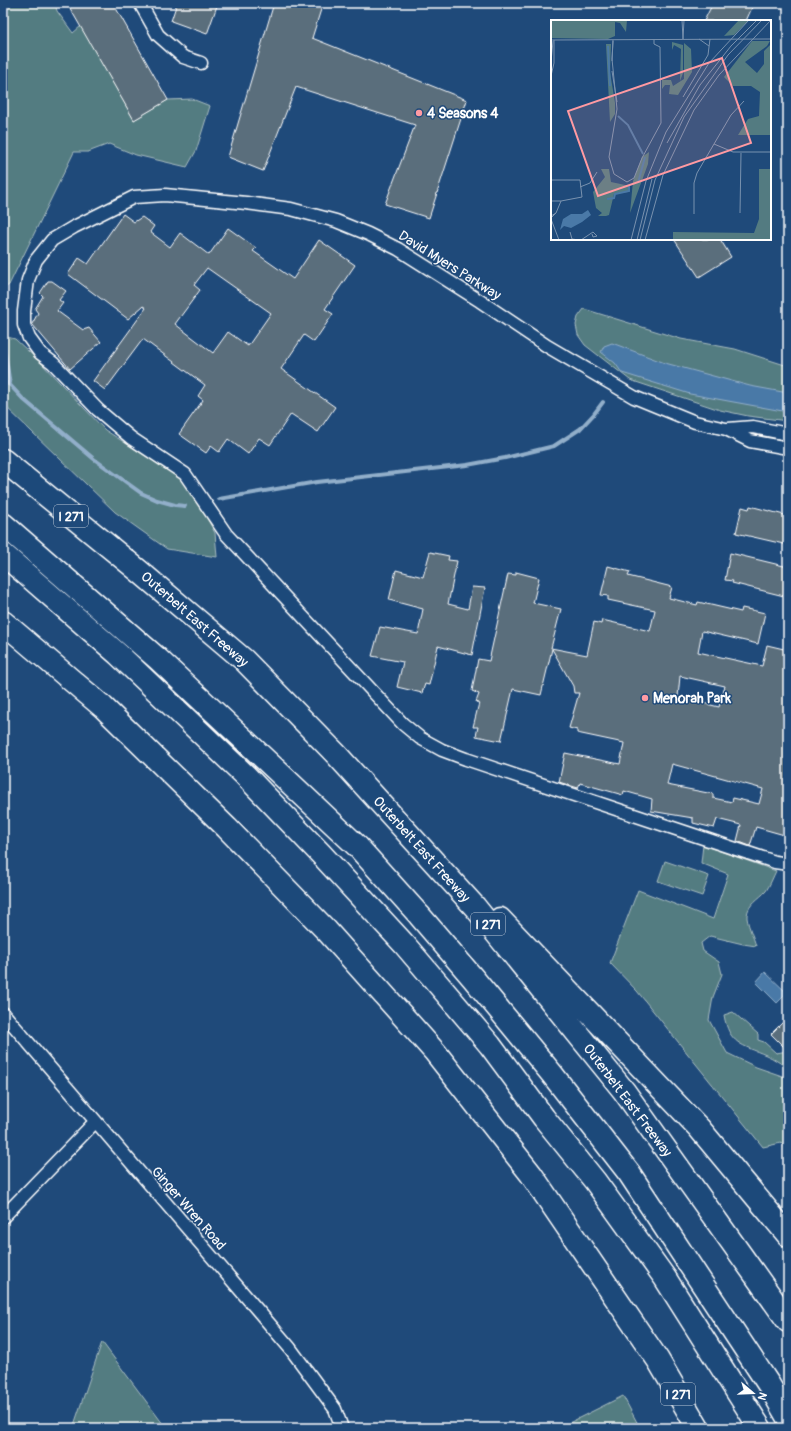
<svg xmlns="http://www.w3.org/2000/svg" width="791" height="1431" font-family="Pangolin,sans-serif">
	<rect width="100%" height="100%" fill="#1f4a7a"/>
	<filter id="ink" filterUnits="userSpaceOnUse"><feTurbulence type="fractalNoise" baseFrequency=".025" numOctaves="2"/><feDisplacementMap in="SourceGraphic" scale="8" xChannelSelector="R" yChannelSelector="G"/><feConvolveMatrix kernelMatrix="1 2 1 2 8 2 1 2 1" color-interpolation-filters="sRGB"/></filter>
	<g filter="url(#ink)">
		<path fill="#537b81" stroke="#a9bdc0" d="M 3,3 L 55,3 L 57,11 L 73,33 L 81,26 L 134,120 L 168,100 L 192,99 L 210,106 L 196,151 L 187,167 L 136,155 L 109,144 L 88,152 L 74,152 L 9,285 L 3,289 Z
			M 584,309 L 681,339 L 735,349 L 788,366 L 788,421 L 748,416 L 720,410 L 630,380 L 585,345 L 578,335 L 576,325 L 578,317 Z
			M 3,336 L 15,339 L 41,363 L 105,430 L 172,473 L 191,483 L 208,520 L 215,533 L 217,557 L 167,549 L 115,512 L 3,404 Z
			M 703,845 L 776,871 C 773,877 770,885 766,891 C 760,898 748,904 747,915 C 746,922 754,938 756,946 L 743,944 L 710,936 L 701,943 L 703,951 L 719,962 L 722,974 L 713,997 L 709,1020 L 727,1053 L 756,1067 L 788,1078 L 788,1150 L 781,1143 L 763,1147 L 637,991 L 610,963 L 638,890 L 713,919 L 728,874 L 701,863 Z
			M 665,861 L 709,876 L 702,896 L 658,881 Z
			M 733,1012 L 758,1034 L 758,1040 L 764,1042 L 776,1053 L 788,1051 L 788,1067 C 780,1064 774,1058 766,1055 C 742,1045 729,1044 724,1015 Z
			M 102,1342 L 166,1428 L 73,1428 Z
			M 623,1396 L 640,1428 L 559,1428 Z"/>
		<path fill="#4a79a7" stroke="#92afca" d="M 612,343 L 665,363 L 750,386 L 788,393 L 788,412 L 690,394 L 622,373 L 615,363 L 601,352 L 604,346 Z
			M 765,972 L 787,993 L 777,1003 L 756,982 Z"/>
		<g fill="none" stroke-linecap="round" stroke-linejoin="round">
			<path stroke="#92afca" stroke-width="4" d="M 3,339 L 10,385
				M 3,381 L 10,385 L 23,399 L 94,459 L 141,493 L 157,500 L 175,505 L 185,506
				M 219,499 L 317,482 L 467,465 L 505,458 L 554,446 L 580,429 L 594,414 L 603,402"/>
		</g>
		<path fill="#5a6e7c" stroke="#fff" fill-rule="evenodd" d="M 67,3 L 113,3 L 168,100 L 134,120 Z
			M 177,3 L 218,3 L 207,34 L 171,21 Z
			M 274,3 L 323,3 L 312,38 L 467,100 L 429,218 L 385,204 L 415,125 L 296,87 L 263,171 L 228,157 Z
			M 713,3 L 754,3 L 746,21 L 704,21 Z
			M 123,214 L 134,222 L 142,217 L 154,226 L 150,232 L 170,247 L 180,233 L 209,255 L 228,228 L 256,248 L 253,251 L 293,279 L 319,240 L 355,265 L 325,309 L 333,314 L 314,342 L 304,335 L 281,369 L 335,407 L 318,432 L 291,414 L 270,445 L 259,438 L 248,454 L 228,439 L 219,452 L 211,446 L 206,453 L 179,434 L 203,400 L 198,396 L 205,385 L 143,339 L 105,390 L 93,381 L 146,308 L 143,306 L 128,319 L 68,274 L 79,258 L 88,264 ZM 207,268 L 271,313 L 248,346 L 228,332 L 213,353 L 175,324 L 200,290 L 194,285 Z
			M 674,239 L 720,239 L 731,257 L 699,277 Z
			M 48,281 L 52,281 L 66,291 L 59,300 L 63,303 L 57,311 L 83,330 L 89,328 L 101,342 L 70,369 L 32,324 L 38,313 L 35,309 L 43,296 L 40,293 Z
			M 750,506 L 788,516 L 788,545 L 736,533 L 742,507 L 749,509 Z
			M 430,552 L 449,556 L 448,560 L 457,561 L 448,604 L 468,609 L 472,587 L 485,588 L 472,655 L 438,646 L 429,685 L 425,684 L 422,693 L 397,687 L 403,662 L 372,656 L 380,627 L 418,634 L 423,609 L 389,600 L 396,570 L 423,577 Z
			M 730,553 L 788,567 L 788,597 L 732,583 L 733,581 L 725,580 Z
			M 608,566 L 630,572 L 628,576 L 672,587 L 669,598 L 697,605 L 698,602 L 741,612 L 742,608 L 765,613 L 758,644 L 702,631 L 698,652 L 762,666 L 767,645 L 788,650 L 788,836 L 756,827 L 750,846 L 737,841 L 741,825 L 717,819 L 714,828 L 693,823 L 693,818 L 651,811 L 652,799 L 624,791 L 623,795 L 580,783 L 578,788 L 559,782 L 565,753 L 620,764 L 624,743 L 577,733 L 577,730 L 569,728 L 579,693 L 574,693 L 573,686 L 552,649 L 541,695 L 513,689 L 501,741 L 476,736 L 478,727 L 473,727 L 479,703 L 476,702 L 479,694 L 472,691 L 478,659 L 489,661 L 508,574 L 516,575 L 516,572 L 539,578 L 533,603 L 561,609 L 551,648 L 587,655 L 594,622 L 601,624 L 602,620 L 650,631 L 655,610 L 608,600 L 608,596 L 601,595 ZM 680,676 L 725,686 L 719,707 L 678,697 ZM 672,764 L 763,789 L 759,804 L 733,798 L 732,802 L 713,798 L 713,794 L 667,785 Z
			M 788,1017 L 788,1051 L 771,1034 Z"/>
		<g fill="none" stroke-linecap="round" stroke-linejoin="round">
			<defs>
				<path id="minor" d="M 140,3 L 158,35 L 183,57 L 201,63
					M 728,429 L 753,427 L 788,434
					M 788,448 L 750,441 L 726,429 L 695,422 L 634,397 L 547,346 L 480,301 L 398,249 L 368,234 L 336,221 L 291,209 L 246,203 L 165,195 L 134,197 L 74,227 L 52,240 L 36,260 L 28,280 L 24,311 L 24,325 L 29,338 L 40,353 L 53,363 L 98,410 L 131,438 L 185,474 L 226,534 L 403,724 L 420,738 L 442,750 L 466,759 L 775,862 L 788,864
					M 3,1013 L 290,1348 L 335,1409 L 342,1428
					M 3,1217 L 95,1122"/>
				<path id="motorway" d="M 3,460 L 139,571 L 244,660 L 335,753 L 475,907 L 624,1091 L 788,1321
					M 3,524 L 158,659 L 255,750 L 358,847 L 419,915 L 473,978 L 552,1074 L 629,1173 L 769,1385 L 788,1418
					M 3,554 L 118,654 L 245,775 L 321,854 L 404,944 L 490,1045 L 544,1118 L 595,1181 L 665,1278 L 760,1428
					M 3,622 L 103,707 L 227,828 L 327,931 L 435,1052 L 531,1174 L 658,1360 L 698,1428
					M 500,919 L 699,1128 L 788,1235"/>
			</defs>
			<use href="#minor" stroke="#fff" stroke-width="15"/>
			<use href="#motorway" stroke="#fff" stroke-width="25"/>
			<use href="#minor" stroke="#1f4a7a" stroke-width="12"/>
			<use href="#motorway" stroke="#1f4a7a" stroke-width="22"/>
		</g>
	</g>
	<g fill="#ff9aa2" stroke="#1f4a7a" stroke-width="1.5">
		<circle cx="419" cy="113" r="4"/>
		<circle cx="645" cy="698" r="4"/>
	</g>
	<g text-anchor="middle" stroke-width="3" stroke-linejoin="round" paint-order="stroke">
		<g fill="#1f4a7a" stroke="#bcc9d7" stroke-width="1">
			<rect x="54" y="505" width="34" height="22" rx="3"/>
			<rect x="471" y="913" width="34" height="22" rx="3"/>
			<rect x="661" y="1383" width="34" height="22" rx="3"/>
		</g>
		<g font-size="13" font-weight="bold" fill="#fff">
			<text x="71" y="521">I 271</text>
			<text x="488" y="929">I 271</text>
			<text x="678" y="1399">I 271</text>
		</g>
		<g font-size="14" font-weight="bold" fill="#fff" stroke="#1f4a7a" text-anchor="start">
			<text x="427" y="118">4 Seasons 4</text>
			<text x="653" y="703">Menorah Park</text>
		</g>
		<g font-size="14" fill="#fff" stroke="#1f4a7a">
			<text transform="translate(450 265) rotate(32)" y="5">David Myers Parkway</text>
			<text transform="translate(195 619) rotate(41)" y="5">Outerbelt East Freeway</text>
			<text transform="translate(422 849) rotate(48)" y="5">Outerbelt East Freeway</text>
			<text transform="translate(628 1100) rotate(53)" y="5">Outerbelt East Freeway</text>
			<text transform="translate(189 1208) rotate(49)" y="5">Ginger Wren Road</text>
		</g>
	</g>
	<g transform="translate(551 20)">
		<rect width="220" height="220" fill="#1f4a7a"/>
		<path d="M 0,0 L 76,0 L 75,12 L 69,3 L 64,2 L 64,16 L 57,19 L 0,18 ZM 188,0 L 198,0 L 183,15 L 173,16 ZM 201,21 L 219,21 L 216,26 L 194,42 L 206,53 L 213,44 L 213,31 L 220,24 L 220,115 L 187,115 L 197,99 L 208,96 L 209,72 L 200,66 L 182,66 L 173,57 ZM 121,22 L 132,25 L 132,53 L 129,61 L 130,29 L 123,25 L 121,30 ZM 133,23 L 140,29 L 141,52 L 127,75 L 118,74 L 119,65 L 114,65 L 111,69 L 111,60 L 120,60 L 122,66 L 133,59 ZM 55,24 L 60,24 L 59,52 L 64,83 L 64,94 L 59,102 ZM 98,132 L 97,144 L 79,193 L 82,161 L 91,137 ZM 50,149 L 58,149 L 60,162 L 79,166 L 77,172 L 63,174 L 58,195 L 55,196 L 47,196 L 51,193 L 45,188 L 42,172 L 54,157 ZM 208,149 L 220,149 L 220,220 L 122,220 L 122,212 L 203,213 L 208,199 Z" fill="#537b81"/>
		<path d="M 37,190 L 40,195 L 31,202 L 20,208 L 13,206 L 9,210 L 12,199 L 20,194 L 31,194 Z" fill="#4a79a7"/>
		<path fill="none" stroke="#4a79a7" stroke-width="2" d="M 57,26 L 59,66M 67,96 L 77,105 L 92,134M 87,163 L 94,137M 56,179 L 63,178 L 64,174 L 78,171 L 78,165"/>
		<path fill="none" stroke="#7992af" stroke-width="1" d="M 131,0 L 132,19M 132,19 L 133,0M 148,19 L 158,26M 0,20 L 220,19M 62,20 L 61,39 L 66,89 L 58,137 L 63,154 L 76,162 L 83,158 L 91,138 L 110,103 L 109,27 L 103,24 L 103,19M 61,41 L 62,21M 0,42 L 2,21M 61,51 L 66,82M 0,56 L 3,43 L 3,20M 132,77 L 157,35 L 159,19M 116,123 L 149,65 L 180,26 L 206,0M 163,124 L 182,132 L 220,132M 0,160 L 29,160 L 31,177 L 10,181M 29,167 L 39,163 L 46,152M 0,181 L 10,181 L 5,193M 189,193 L 190,133M 143,194 L 143,163 L 146,153 L 180,95 L 193,81M 0,196 L 5,193 L 0,198M 0,199 L 8,220M 19,212 L 21,219 L 28,220M 30,220 L 42,212 L 46,216 L 42,217 L 41,214M 80,220 L 95,161 L 115,112 L 158,43 L 198,0M 86,220 L 101,159M 89,220 L 104,160 L 133,97 L 177,35 L 211,0M 94,220 L 112,155 L 143,90 L 168,55 L 220,0"/>
		<path fill="#ff9aa2" fill-opacity="0.15" stroke="#ff9aa2" stroke-width="2" d="M 171,38 L 200,123 L 47,176 L 17,91 Z"/>
		<rect width="220" height="220" fill="none" stroke="#fff" stroke-width="2"/>
	</g>
	<rect width="791" height="1431" fill="none" stroke="#1f4a7a" stroke-width="16"/>
	<rect x="8" y="8" width="775" height="1415" fill="none" stroke="#fff" stroke-width="1.5" filter="url(#ink)"/>
	<g transform="translate(753 1393) rotate(109)" stroke="#1f4a7a" stroke-width="3" paint-order="stroke">
	<path d="M0-3L7 15L0 10L-7 15Z" fill="#ffffff"/>
	<text y="-6" font-size="11" font-weight="bold" text-anchor="middle" fill="#ffffff">N</text>
	</g>
</svg>
